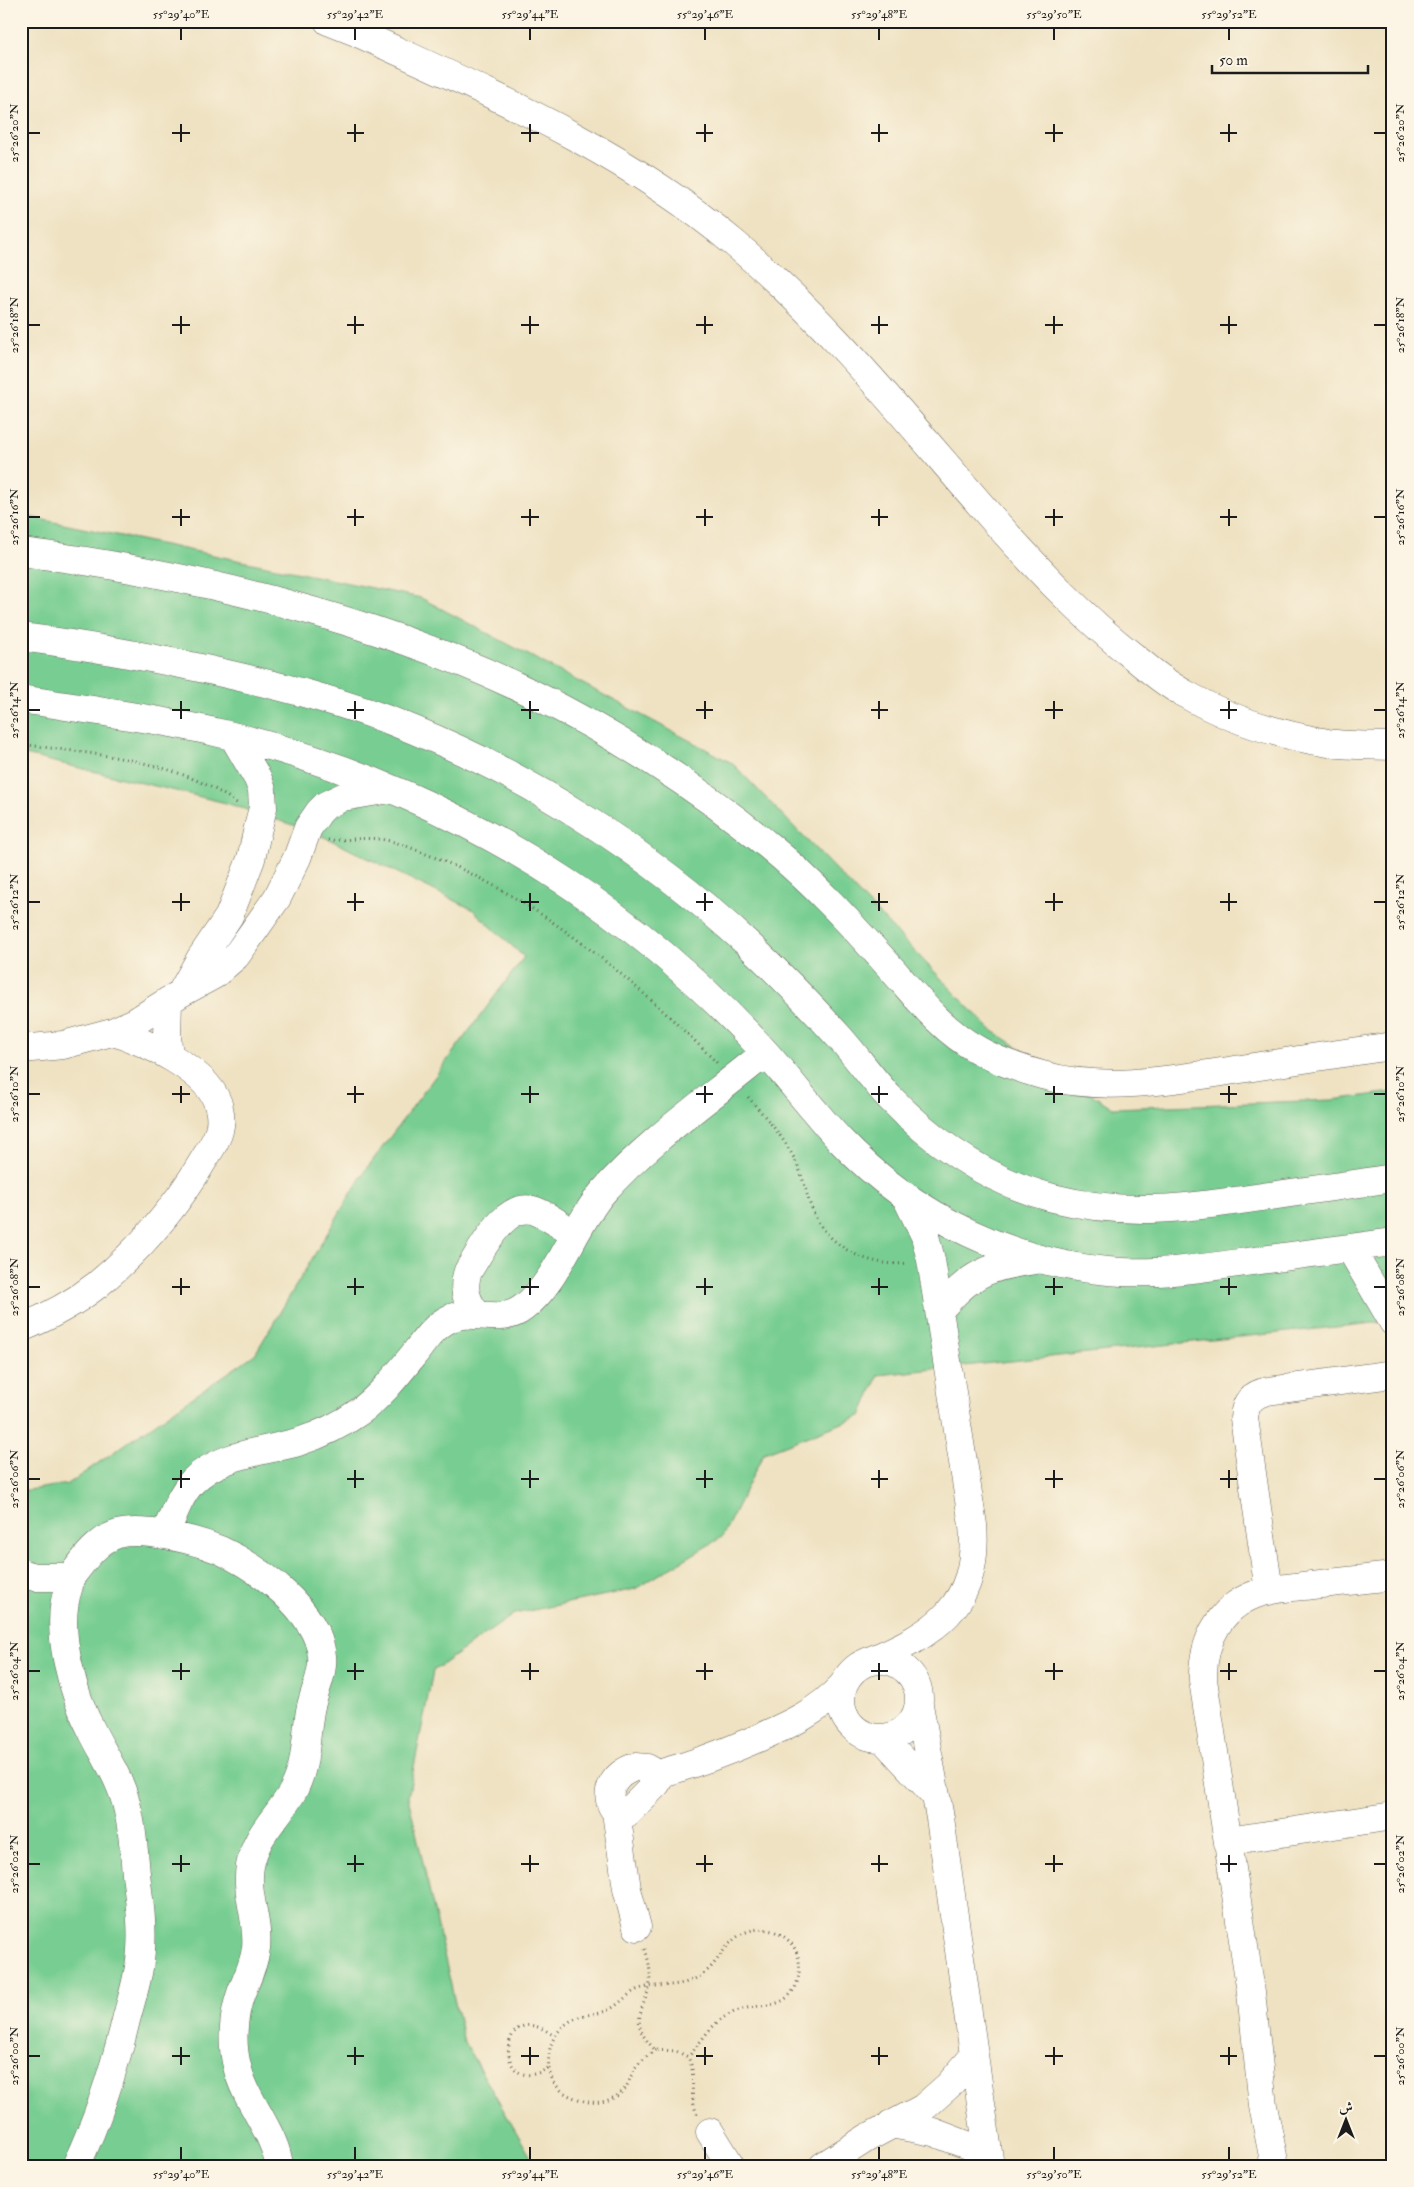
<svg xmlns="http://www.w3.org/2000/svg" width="1414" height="2187" font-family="'IM FELL Double Pica',Amiri,serif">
	<rect width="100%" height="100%" fill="#fcf5e5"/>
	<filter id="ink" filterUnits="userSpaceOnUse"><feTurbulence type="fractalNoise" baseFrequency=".02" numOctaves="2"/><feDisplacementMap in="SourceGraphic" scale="10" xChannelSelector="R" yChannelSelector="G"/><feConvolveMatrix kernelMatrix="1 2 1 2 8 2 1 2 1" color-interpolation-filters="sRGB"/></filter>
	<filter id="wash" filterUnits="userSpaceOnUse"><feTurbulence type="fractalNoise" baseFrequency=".0096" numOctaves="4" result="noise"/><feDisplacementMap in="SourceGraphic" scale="20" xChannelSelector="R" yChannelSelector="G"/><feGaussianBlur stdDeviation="1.12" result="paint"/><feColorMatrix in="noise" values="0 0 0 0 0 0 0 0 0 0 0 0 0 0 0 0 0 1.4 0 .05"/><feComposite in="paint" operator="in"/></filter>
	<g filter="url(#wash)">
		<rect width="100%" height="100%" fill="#efe2c2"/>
		<path fill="#78ce92" stroke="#4a7557" d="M 21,518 L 34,518 L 421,598 L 732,763 L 990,1029 L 1113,1108 L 1332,1100 L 1393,1092 L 1393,1321 L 878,1375 L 861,1416 L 764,1453 L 722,1537 L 635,1589 L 514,1614 L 433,1671 L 408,1797 L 464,2042 L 536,2166 L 21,2166 L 21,1491 L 68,1484 L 255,1354 L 364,1172 L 524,957 L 472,909 L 314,832 L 226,803 L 21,754 Z"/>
	</g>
	<g filter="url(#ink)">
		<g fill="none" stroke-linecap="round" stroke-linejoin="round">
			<defs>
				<path id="minor" d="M 328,21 L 356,32 C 488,93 621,148 734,243 C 830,323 909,423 991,517 C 1036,567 1081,616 1134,657 C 1151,671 1168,685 1187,695 C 1229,719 1280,735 1328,743 C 1349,746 1372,745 1393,746
					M 21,552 C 190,573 378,619 531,693 C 613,733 699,788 769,846 C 813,882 851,924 889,966 C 916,996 941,1030 978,1050 C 997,1061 1021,1069 1042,1075 C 1106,1093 1176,1079 1241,1069 C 1291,1061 1342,1053 1393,1046
					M 21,637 C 83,645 144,656 205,669 C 276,685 347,702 414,730 C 536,780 650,854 747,943 C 779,973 810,1005 840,1038 C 857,1057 872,1079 890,1098 C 935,1144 990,1182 1053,1198 C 1127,1217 1189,1208 1262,1197 C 1305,1191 1349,1185 1393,1178
					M 21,699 C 90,710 160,719 228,735 C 349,764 466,816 569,884 C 640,931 706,988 764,1051 C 790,1080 813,1111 840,1140 C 912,1216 1017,1267 1122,1272 C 1167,1274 1210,1267 1254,1261 C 1300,1255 1346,1248 1393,1242
					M 181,993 L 200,959 L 229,916 L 251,859 L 260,819 L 263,808 L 262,790 L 258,779 L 233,736
					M 168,1001 L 167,1037 L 169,1055
					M 21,1049 L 63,1045 L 112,1032 L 135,1022 L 181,993 L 214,975 L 236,956 L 277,898 L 297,858 L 308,828 L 319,812 L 326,805 L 343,797 L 390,789
					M 1350,1248 L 1393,1322
					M 939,1311 C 971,1272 988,1267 1036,1260
					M 478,1315 C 466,1302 462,1288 468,1271 C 482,1250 506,1197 538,1212 C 550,1217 562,1226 574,1234
					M 21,1328 C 48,1317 74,1303 97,1285 C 138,1251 176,1207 203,1161 C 209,1151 216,1142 219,1131 C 221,1123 221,1116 219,1108 C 212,1072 144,1040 112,1032
					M 165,1535 C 173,1516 179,1496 193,1481 C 220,1454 263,1452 298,1442 C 320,1435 341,1425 359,1412 C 381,1396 398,1374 415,1353 C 424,1341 434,1326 449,1319 C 473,1307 500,1326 523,1308 C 558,1282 573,1227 603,1192 C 650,1139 711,1098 765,1053
					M 21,1573 L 35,1577 L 63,1577 L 68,1581 L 69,1586 C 53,1629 73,1696 94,1735 C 107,1760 122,1782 128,1811 C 133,1831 134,1853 136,1874 C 139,1899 143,1924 141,1950 C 140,1973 132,1997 126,2020 C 114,2070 98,2119 76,2166
					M 68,1581 C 81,1564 96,1540 118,1534 C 128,1531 142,1532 152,1533 C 176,1536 198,1541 220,1550 C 259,1568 317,1610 322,1656 C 324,1675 313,1693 310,1711 C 305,1739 307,1765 293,1791 C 278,1818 256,1833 250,1866 C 245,1894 259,1920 256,1948 C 254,1965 247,1978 241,1993 C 233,2016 231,2043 237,2066 C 245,2102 276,2133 279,2166
					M 1269,1591 L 1244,1418 C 1245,1402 1253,1394 1268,1391 L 1393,1374
					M841 1699a39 39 0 1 1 78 0a39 39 0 1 1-78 0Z
					M 867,1662 C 934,1634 980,1607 973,1525 L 931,1260 L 925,1236 L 907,1199
					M 919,1705 L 940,1818 L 990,2166
					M 883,1739 L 935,1795
					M 635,1767 L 647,1768 L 658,1774 L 657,1783 L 627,1813 L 616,1812 C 600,1793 616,1773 635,1767 Z
					M 658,1774 C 692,1765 724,1753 756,1739 C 788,1725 818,1712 842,1686
					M 616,1812 L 627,1889 L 637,1927
					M 1228,1841 L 1393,1816
					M 891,2124 L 933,2132 L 988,2153
					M 710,2132 L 731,2166
					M 823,2166 L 867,2138 L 923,2108 L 949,2085 L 974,2056
					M 1275,2166 L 1263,2106 L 1251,1992 L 1203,1680 C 1202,1639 1222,1603 1263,1592 C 1279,1588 1296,1587 1312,1585 C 1339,1582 1366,1579 1393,1576"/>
			</defs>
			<use href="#minor" stroke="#666156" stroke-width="29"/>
			<path stroke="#666156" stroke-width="3" stroke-dasharray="1 4" stroke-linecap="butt" d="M 21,744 C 96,755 175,758 238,804
				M 328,840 C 347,841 365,836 385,840 C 401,843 416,850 431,856 C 538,898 637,982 717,1063
				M 748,1097 C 766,1118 784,1137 796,1162 C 804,1178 806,1195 813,1212 C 829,1248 870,1268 908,1263
				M 645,1949 C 649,1961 652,1976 649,1988 C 646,2000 637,2014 640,2027 C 642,2036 649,2043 655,2050 L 676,2051 L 688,2057 C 698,2076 687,2091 697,2114
				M 655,2050 C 649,2055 640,2061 635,2068 C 631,2075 629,2084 623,2091 C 611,2102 596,2105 581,2100 C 571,2097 562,2093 556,2085 C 549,2077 548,2066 549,2057 C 549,2039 562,2023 579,2017 C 588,2014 599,2014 608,2010 C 620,2005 627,1993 639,1989 C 654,1984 672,1987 687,1982 C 717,1972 717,1952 737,1937 C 759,1921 790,1931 798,1956 C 801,1966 799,1981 794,1989 C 783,2008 764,2004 747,2008 C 739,2009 729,2014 723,2018 C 709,2027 699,2045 688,2057
				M 548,2068 C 493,2102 496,1992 554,2036"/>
			<use href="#minor" stroke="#fff" stroke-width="28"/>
		</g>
	</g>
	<path fill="none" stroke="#1c1c1c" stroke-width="2" d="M 181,28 L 181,40M 355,28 L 355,40M 530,28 L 530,40M 705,28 L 705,40M 879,28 L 879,40M 1054,28 L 1054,40M 1229,28 L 1229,40M 181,124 L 181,142M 355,124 L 355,142M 530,124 L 530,142M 705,124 L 705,142M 879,124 L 879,142M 1054,124 L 1054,142M 1229,124 L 1229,142M 28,133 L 40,133M 172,133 L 190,133M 347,133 L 364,133M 521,133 L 539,133M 696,133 L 713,133M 871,133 L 888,133M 1045,133 L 1063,133M 1220,133 L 1237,133M 1374,133 L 1386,133M 181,316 L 181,334M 355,316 L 355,334M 530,316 L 530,334M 705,316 L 705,334M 879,316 L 879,334M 1054,316 L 1054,334M 1229,316 L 1229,334M 28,325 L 40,325M 172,325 L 190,325M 347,325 L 364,325M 521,325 L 539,325M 696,325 L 713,325M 871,325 L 888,325M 1045,325 L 1063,325M 1220,325 L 1237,325M 1374,325 L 1386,325M 181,509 L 181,526M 355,509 L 355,526M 530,509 L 530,526M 705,509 L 705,526M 879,509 L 879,526M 1054,509 L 1054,526M 1229,509 L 1229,526M 28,517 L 40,517M 172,517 L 190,517M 347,517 L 364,517M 521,517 L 539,517M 696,517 L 713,517M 871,517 L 888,517M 1045,517 L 1063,517M 1220,517 L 1237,517M 1374,517 L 1386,517M 181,701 L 181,719M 355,701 L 355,719M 530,701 L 530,719M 705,701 L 705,719M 879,701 L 879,719M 1054,701 L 1054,719M 1229,701 L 1229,719M 28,710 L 40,710M 172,710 L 190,710M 347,710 L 364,710M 521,710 L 539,710M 696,710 L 713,710M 871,710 L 888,710M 1045,710 L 1063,710M 1220,710 L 1237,710M 1374,710 L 1386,710M 181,893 L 181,911M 355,893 L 355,911M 530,893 L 530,911M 705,893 L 705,911M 879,893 L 879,911M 1054,893 L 1054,911M 1229,893 L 1229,911M 28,902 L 40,902M 172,902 L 190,902M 347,902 L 364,902M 521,902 L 539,902M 696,902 L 713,902M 871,902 L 888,902M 1045,902 L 1063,902M 1220,902 L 1237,902M 1374,902 L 1386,902M 181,1086 L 181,1103M 355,1086 L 355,1103M 530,1086 L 530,1103M 705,1086 L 705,1103M 879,1086 L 879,1103M 1054,1086 L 1054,1103M 1229,1086 L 1229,1103M 28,1094 L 40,1094M 172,1094 L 190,1094M 347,1094 L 364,1094M 521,1094 L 539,1094M 696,1094 L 713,1094M 871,1094 L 888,1094M 1045,1094 L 1063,1094M 1220,1094 L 1237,1094M 1374,1094 L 1386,1094M 181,1278 L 181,1295M 355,1278 L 355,1295M 530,1278 L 530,1295M 705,1278 L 705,1295M 879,1278 L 879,1295M 1054,1278 L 1054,1295M 1229,1278 L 1229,1295M 28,1287 L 40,1287M 172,1287 L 190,1287M 347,1287 L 364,1287M 521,1287 L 539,1287M 696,1287 L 713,1287M 871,1287 L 888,1287M 1045,1287 L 1063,1287M 1220,1287 L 1237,1287M 1374,1287 L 1386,1287M 181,1470 L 181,1488M 355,1470 L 355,1488M 530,1470 L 530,1488M 705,1470 L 705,1488M 879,1470 L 879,1488M 1054,1470 L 1054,1488M 1229,1470 L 1229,1488M 28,1479 L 40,1479M 172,1479 L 190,1479M 347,1479 L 364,1479M 521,1479 L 539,1479M 696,1479 L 713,1479M 871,1479 L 888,1479M 1045,1479 L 1063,1479M 1220,1479 L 1237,1479M 1374,1479 L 1386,1479M 181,1663 L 181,1680M 355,1663 L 355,1680M 530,1663 L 530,1680M 705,1663 L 705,1680M 879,1663 L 879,1680M 1054,1663 L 1054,1680M 1229,1663 L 1229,1680M 28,1671 L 40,1671M 172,1671 L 190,1671M 347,1671 L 364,1671M 521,1671 L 539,1671M 696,1671 L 713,1671M 871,1671 L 888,1671M 1045,1671 L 1063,1671M 1220,1671 L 1237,1671M 1374,1671 L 1386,1671M 181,1855 L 181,1872M 355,1855 L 355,1872M 530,1855 L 530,1872M 705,1855 L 705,1872M 879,1855 L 879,1872M 1054,1855 L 1054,1872M 1229,1855 L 1229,1872M 28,1864 L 40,1864M 172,1864 L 190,1864M 347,1864 L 364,1864M 521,1864 L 539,1864M 696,1864 L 713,1864M 871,1864 L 888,1864M 1045,1864 L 1063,1864M 1220,1864 L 1237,1864M 1374,1864 L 1386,1864M 181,2047 L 181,2065M 355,2047 L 355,2065M 530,2047 L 530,2065M 705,2047 L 705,2065M 879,2047 L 879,2065M 1054,2047 L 1054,2065M 1229,2047 L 1229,2065M 28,2056 L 40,2056M 172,2056 L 190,2056M 347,2056 L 364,2056M 521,2056 L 539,2056M 696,2056 L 713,2056M 871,2056 L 888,2056M 1045,2056 L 1063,2056M 1220,2056 L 1237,2056M 1374,2056 L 1386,2056M 181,2147 L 181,2160M 355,2147 L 355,2160M 530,2147 L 530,2160M 705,2147 L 705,2160M 879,2147 L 879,2160M 1054,2147 L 1054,2160M 1229,2147 L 1229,2160"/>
	<rect width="1414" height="2187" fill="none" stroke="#fcf5e5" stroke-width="55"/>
	<g transform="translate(1346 2120)" stroke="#fcf5e5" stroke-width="4" paint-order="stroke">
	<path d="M0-4L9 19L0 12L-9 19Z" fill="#1c1c1c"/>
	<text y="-8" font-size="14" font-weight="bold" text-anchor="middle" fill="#1c1c1c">ش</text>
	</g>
	<path d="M1212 65v8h156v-8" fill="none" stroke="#1c1c1c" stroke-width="2.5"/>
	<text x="1219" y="65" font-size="15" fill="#1c1c1c" stroke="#fcf5e5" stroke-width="4" paint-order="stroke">50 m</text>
	<rect x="28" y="28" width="1358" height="2132" fill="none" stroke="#1c1c1c" stroke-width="2"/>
	<g font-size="12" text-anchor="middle" fill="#1c1c1c">
		<text x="181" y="18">55°29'40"E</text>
		<text x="355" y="18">55°29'42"E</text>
		<text x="530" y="18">55°29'44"E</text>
		<text x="705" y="18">55°29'46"E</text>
		<text x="879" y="18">55°29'48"E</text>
		<text x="1054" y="18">55°29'50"E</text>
		<text x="1229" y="18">55°29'52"E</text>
		<text transform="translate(14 133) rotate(-90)" y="4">25°26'20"N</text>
		<text transform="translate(1400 133) rotate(-90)" y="4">25°26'20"N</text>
		<text transform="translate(14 325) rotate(-90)" y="4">25°26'18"N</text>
		<text transform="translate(1400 325) rotate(-90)" y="4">25°26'18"N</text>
		<text transform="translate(14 517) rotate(-90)" y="4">25°26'16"N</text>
		<text transform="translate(1400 517) rotate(-90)" y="4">25°26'16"N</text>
		<text transform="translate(14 710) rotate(-90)" y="4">25°26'14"N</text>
		<text transform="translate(1400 710) rotate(-90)" y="4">25°26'14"N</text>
		<text transform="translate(14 902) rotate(-90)" y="4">25°26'12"N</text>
		<text transform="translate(1400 902) rotate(-90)" y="4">25°26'12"N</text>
		<text transform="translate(14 1094) rotate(-90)" y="4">25°26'10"N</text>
		<text transform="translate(1400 1094) rotate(-90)" y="4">25°26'10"N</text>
		<text transform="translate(14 1287) rotate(-90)" y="4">25°26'08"N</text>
		<text transform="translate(1400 1287) rotate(-90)" y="4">25°26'08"N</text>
		<text transform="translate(14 1479) rotate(-90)" y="4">25°26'06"N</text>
		<text transform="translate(1400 1479) rotate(-90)" y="4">25°26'06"N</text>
		<text transform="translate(14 1671) rotate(-90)" y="4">25°26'04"N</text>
		<text transform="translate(1400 1671) rotate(-90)" y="4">25°26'04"N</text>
		<text transform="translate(14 1864) rotate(-90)" y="4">25°26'02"N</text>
		<text transform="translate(1400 1864) rotate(-90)" y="4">25°26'02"N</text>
		<text transform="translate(14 2056) rotate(-90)" y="4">25°26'00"N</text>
		<text transform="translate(1400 2056) rotate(-90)" y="4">25°26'00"N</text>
		<text x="181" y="2178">55°29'40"E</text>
		<text x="355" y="2178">55°29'42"E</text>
		<text x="530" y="2178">55°29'44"E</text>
		<text x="705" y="2178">55°29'46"E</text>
		<text x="879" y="2178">55°29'48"E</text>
		<text x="1054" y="2178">55°29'50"E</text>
		<text x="1229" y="2178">55°29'52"E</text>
	</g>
</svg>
